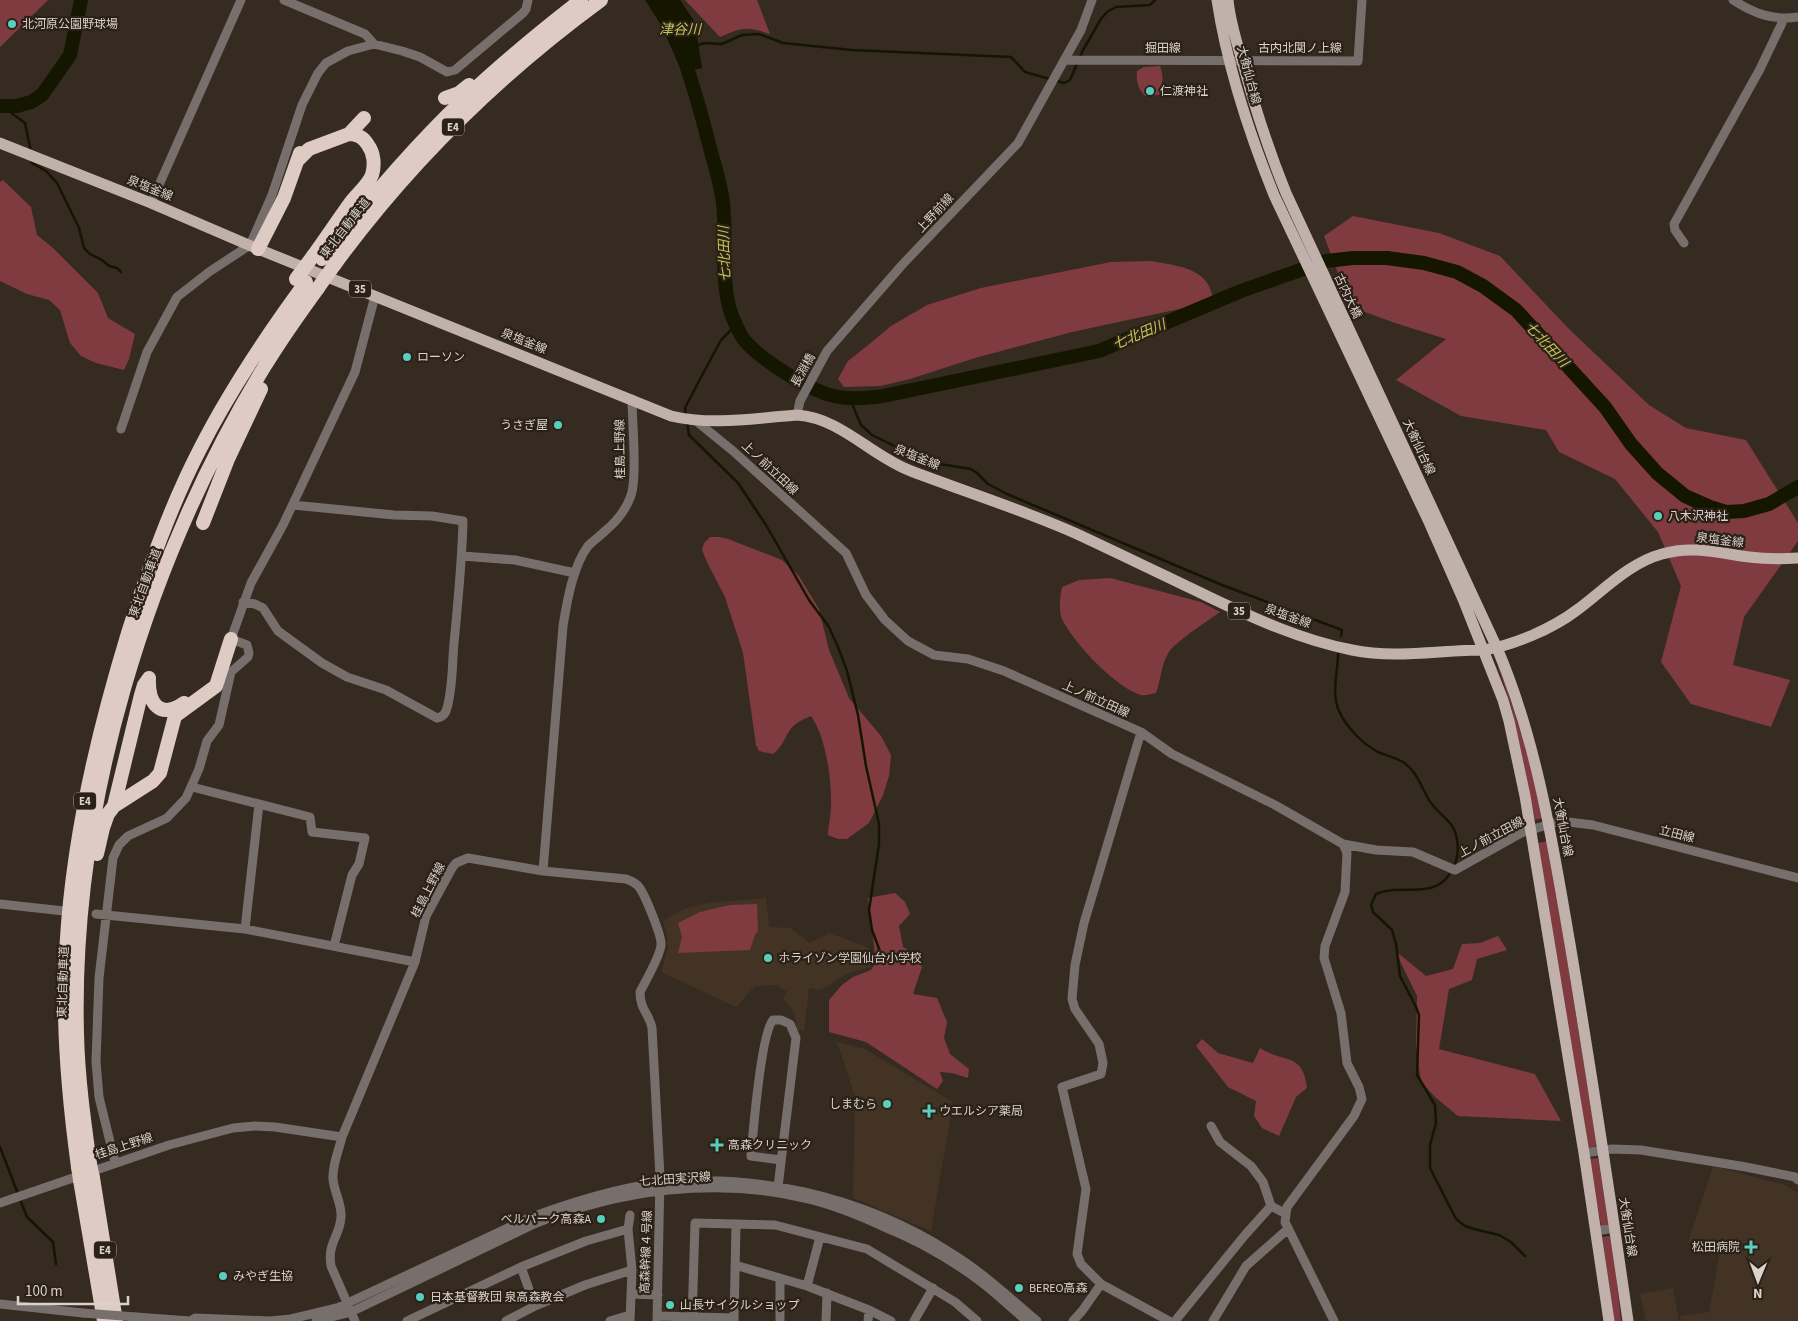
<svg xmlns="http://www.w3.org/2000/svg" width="1798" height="1321" font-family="'Source Sans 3','Noto Sans JP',sans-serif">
	<rect width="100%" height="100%" fill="#362b20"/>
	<path fill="#433324" d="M 766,898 L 769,927 L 790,928 L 810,943 L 829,933 L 869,948 L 871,967 L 849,973 L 820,990 L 809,988 L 804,1031 L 796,1030 L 796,1020 L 793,1010 L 783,999 L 787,992 L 777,985 L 755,986 L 736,1007 L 661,972 L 668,948 L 667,935 L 663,921 L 683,909 L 709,903 Z
		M 837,1042 L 865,1049 L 953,1102 L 931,1231 L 853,1198 L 855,1097 Z
		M 1713,1166 L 1785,1185 L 1798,1193 L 1798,1321 L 1681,1321 L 1680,1316 L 1709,1312 L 1720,1252 L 1688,1242 Z
		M 1673,1288 L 1679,1321 L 1646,1321 L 1640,1294 Z"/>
	<path fill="#803b40" d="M 0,0 L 48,0 L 0,47 Z
		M 685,0 L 757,0 L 770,34 C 747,26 742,27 720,37 Z
		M 1160,66 C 1164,77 1163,84 1159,95 L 1145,96 C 1138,88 1136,82 1137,71 L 1144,67 Z
		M 3,180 L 31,207 L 37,235 L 53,248 L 98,293 L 108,318 L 135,334 L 129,359 L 124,370 L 96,363 L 81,356 L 70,343 L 60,310 L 49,300 L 27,294 L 0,281 L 0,182 Z
		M 1353,216 L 1439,233 L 1500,256 L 1569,329 L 1649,405 L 1686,428 L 1746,440 L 1798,523 L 1798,541 L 1744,617 L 1733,665 L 1790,680 L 1771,727 L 1691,704 L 1661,662 L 1681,586 L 1658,532 L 1615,479 L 1559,452 L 1546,430 L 1461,416 L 1396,380 L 1446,339 L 1395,323 L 1365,312 L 1339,292 L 1340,278 L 1324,236 Z
		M 1151,261 C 1172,265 1204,267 1211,291 C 1212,296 1214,298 1212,302 L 1072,332 L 975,358 L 910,379 L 880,386 L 844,387 L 838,379 L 848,361 L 867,346 L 891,326 L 927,305 L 981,288 L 1111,262 Z
		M 710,537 L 720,537 L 728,539 L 782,560 L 799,576 L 819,609 L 829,650 L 849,698 L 881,736 L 891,755 L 889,776 L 883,795 L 869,823 L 847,839 L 838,839 L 828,835 C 828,826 831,817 831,807 C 832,781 826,737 811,716 C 803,719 795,723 790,730 C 783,740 784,745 773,754 L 759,751 L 756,745 L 743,653 L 725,597 L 707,562 L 702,550 L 704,543 Z
		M 1110,578 L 1201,602 L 1220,612 C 1208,621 1176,641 1169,652 C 1161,664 1161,680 1156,693 C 1151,694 1145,696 1141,695 C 1116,688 1075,644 1063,621 C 1058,612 1060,597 1062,587 L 1079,580 Z
		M 1500,666 L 1536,783 L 1543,818 L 1535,820 L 1511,705 L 1498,667 Z
		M 1548,841 L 1597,1146 L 1588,1148 L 1538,843 Z
		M 895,893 L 905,902 L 910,914 L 899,926 L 903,947 L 918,956 L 922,967 L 913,994 L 937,998 L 947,1022 L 944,1038 L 950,1054 L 969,1069 L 968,1078 L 952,1073 L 940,1072 L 943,1081 L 937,1089 L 866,1042 L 829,1032 L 829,1000 L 842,985 L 853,977 L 871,970 L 876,962 L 868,898 Z
		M 757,904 L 758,931 L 755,935 L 750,950 L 678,953 L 682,937 L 678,923 L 700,912 L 730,905 Z
		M 1498,936 L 1507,950 L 1477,959 L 1472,980 L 1449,989 L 1439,1049 L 1535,1074 L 1561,1121 L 1458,1116 L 1435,1097 L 1421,1082 L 1416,1046 L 1417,996 L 1400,961 L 1398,953 L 1426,976 L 1453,969 L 1462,944 L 1480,943 Z
		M 1202,1039 L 1218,1053 L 1253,1063 L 1260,1048 C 1285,1064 1303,1052 1307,1088 L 1296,1097 L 1279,1136 L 1262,1128 L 1254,1116 L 1256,1101 L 1228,1087 L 1196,1046 Z
		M 1598,1158 L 1609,1224 L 1601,1226 L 1589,1159 Z
		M 1610,1236 L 1614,1254 L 1621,1321 L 1614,1321 L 1602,1237 Z"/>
	<path fill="#141600" d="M 645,0 L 680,0 L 695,22 L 702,68 L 682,72 L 661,25 Z"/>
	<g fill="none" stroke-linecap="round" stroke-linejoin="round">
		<path stroke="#141600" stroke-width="2.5" d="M 697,45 L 705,43 L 722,44 L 742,35 L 759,34 L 783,43 L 852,50 L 1011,57 L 1025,72 L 1064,83 L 1070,80 L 1083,50 L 1101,19 L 1107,12 L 1116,7 L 1150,5 L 1155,0
			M 2,106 L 25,123 L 31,152
			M 32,160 L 32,163 L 46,171 L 57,183 L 79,228 L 84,248 L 90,254 L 102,260 L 109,266 L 117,268 L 121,272
			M 853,399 L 853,406 L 861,425 L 872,435 L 927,462 L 971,469 L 977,473 L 988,484 L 1007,494 L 1222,585 L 1342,630 L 1341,636
			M 686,416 L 685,408 L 698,383 L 721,340 L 736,325
			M 687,421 L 689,435 L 738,483 L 766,525 L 809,600 L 829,627 L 838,647 L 847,671 L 858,715 L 866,766 L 879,824 L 879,844 L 869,910 L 872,930 L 884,962
			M 1338,654 C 1338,673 1331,692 1339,711 C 1346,727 1363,744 1378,752 C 1386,755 1396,758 1403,762 C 1417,771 1421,787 1429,800 C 1434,809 1443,815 1450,823 C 1459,834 1460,854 1454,866
			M 1449,875 C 1432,900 1400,883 1376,894 L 1371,905 L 1373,912 L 1392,930 L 1396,944 L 1400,976 L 1416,1007 L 1419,1015 L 1417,1075 L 1435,1105 L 1436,1123 L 1430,1145 L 1430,1168 L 1456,1219 L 1465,1226 L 1474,1229 L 1499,1235 L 1511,1242 L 1525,1256
			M 0,1147 L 18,1194
			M 20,1199 L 27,1217 L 53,1242 L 56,1264"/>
		<path stroke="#141600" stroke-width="14" d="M 682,53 C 693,84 702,116 710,148 C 715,166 721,185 723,203 C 727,236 721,269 728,302 C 730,314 736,326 742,337 C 756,357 810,391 834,396 C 850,400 866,398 883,396 L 1099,351 L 1241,291 L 1326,261 L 1353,258 L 1387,258 L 1424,263 L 1457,272 L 1483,286 L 1516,310 L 1605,407 L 1631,444 L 1657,473 L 1685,496 L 1710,507 L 1726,512 L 1744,511 L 1769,504 L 1798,487
			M 0,106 L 17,106 L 31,102 L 42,95 L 70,55 L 81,0"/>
		<path stroke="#776f6c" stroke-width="9" d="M 284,0 L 365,34 L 374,44
			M 1733,0 C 1753,13 1773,21 1798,17
			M 1065,60 L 1358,61 L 1362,0
			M 151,203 L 241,0
			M 1684,243 L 1675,230 L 1674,224 L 1760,69 L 1782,23 L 1782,18
			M 797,415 L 800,401 L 827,351 L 902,265 L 1018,143 L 1081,30 L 1092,0
			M 695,420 L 733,451 L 846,553 L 866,595 L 885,620 L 908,641 L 934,655 L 968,659 L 1004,671 L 1141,732 L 1172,754 L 1275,805 L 1343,844 L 1376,850 L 1413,852 L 1455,870 L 1521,833 L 1560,821 L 1593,825 L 1798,878
			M 121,429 L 147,352 L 177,297 L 209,272 L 250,245 L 272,195 L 302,105 L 318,73 L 326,63 L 348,51 L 374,44 L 402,51 L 420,57 L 447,72 L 455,70 L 523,13 L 526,9 L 528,0
			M 462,556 L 515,560 L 575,573
			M 243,602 L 255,604 L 263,608 L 278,631 L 322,663 L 347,677 L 386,690 L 437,718 C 443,717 446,713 447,708 C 453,687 452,664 454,643 C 458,602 462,562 463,521 L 432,516 L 394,515 L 293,505
			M 1141,732 L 1084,923 L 1075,965 L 1072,999 L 1075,1009 L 1099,1044 L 1103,1063 L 1101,1074 L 1062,1087 L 1086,1189 L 1077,1254 L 1081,1264 L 1101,1284 L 1169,1321
			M 192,787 L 310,817 L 312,832 L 365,838 L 359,864 L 352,875 L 334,946
			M 543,871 L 626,879 C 631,881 635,882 639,887 C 645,895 662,936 661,945 C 660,957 646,980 640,992 C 640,1010 649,1013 652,1028 L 660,1177 L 657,1321
			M 0,904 L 64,911
			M 96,914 L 245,929 L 415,962
			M 245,929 L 259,804
			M 1211,1126 L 1220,1142 L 1251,1166 L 1263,1182 L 1271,1206 L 1286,1214
			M 342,1137 C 339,1150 332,1165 333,1179 C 334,1192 342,1204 341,1217 C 340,1236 327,1243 331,1266 L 355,1321
			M 1584,1153 L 1612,1149 L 1641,1150 L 1746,1167 L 1795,1177 L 1798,1180
			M 115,1162 L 99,1097 L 96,1062 L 99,978 L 113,858 L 119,845 L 128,836 L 167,818 L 186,798 L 199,769 L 207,741 L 219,725 L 231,672 L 248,657 L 249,653 L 247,645 L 231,639 L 251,583 L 283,525 L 355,372 L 375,296
			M 778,1187 L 796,1038 L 790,1024 L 781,1020 L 773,1020 C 761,1033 753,1133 751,1156 L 781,1160
			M 0,1203 L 169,1145 L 233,1128 L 255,1126 L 275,1127 L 342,1137 L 415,962 L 426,916 L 452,868 L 456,863 L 468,858 L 543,871 L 563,626 C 567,601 573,566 588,546 C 593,541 600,536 605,531 C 616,522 625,511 630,498 C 638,481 632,421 632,399
			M 1596,1231 L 1615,1228
			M 735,1265 L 807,1286 L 869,1310 L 891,1321
			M 521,1267 L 535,1306
			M 807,1286 L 820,1237
			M 631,1294 L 658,1295
			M 0,1304 L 83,1313
			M 657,1316 L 734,1318
			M 136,1317 L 190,1321
			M 190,1321 L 195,1318 L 270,1321 L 291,1319 L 337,1308 L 529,1218 C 567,1204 606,1191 646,1185 C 750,1170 862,1196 951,1253 C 982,1272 1009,1297 1037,1321
			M 316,1321 L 351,1312 L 534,1224 C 619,1190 717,1176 808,1199 C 833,1205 858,1215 882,1226 C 917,1240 951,1259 981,1282 C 997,1294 1011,1308 1027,1321
			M 407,1321 L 521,1267 L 586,1241 L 628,1229
			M 506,1321 L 535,1306 L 585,1285 L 632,1270
			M 610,1321 L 630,1315
			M 630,1321 L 632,1270 L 628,1229 L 630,1215
			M 692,1321 L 695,1223 L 775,1225 L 867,1249 L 955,1302 L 977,1321
			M 734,1321 L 736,1224
			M 780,1321 L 780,1279
			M 826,1321 L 827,1293
			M 868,1321 L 869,1310
			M 914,1321 L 933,1288
			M 1073,1321 L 1082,1311 L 1101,1284
			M 1175,1321 L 1245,1235 L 1271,1206
			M 1213,1321 L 1246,1266 L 1288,1229
			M 1334,1321 L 1285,1222 L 1287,1207 L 1354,1116 L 1362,1099 L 1359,1087 L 1347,1063 L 1341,1013 L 1324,958 L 1325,946 L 1345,892 L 1347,853 L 1343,844"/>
		<path stroke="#c1b1ab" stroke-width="11" d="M 1217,0 C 1227,66 1249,133 1274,195 L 1429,522 L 1463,599 L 1503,700 L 1509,721 L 1525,796 L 1584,1153 L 1609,1321
			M 1228,0 C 1230,22 1237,43 1243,64 C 1255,108 1269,151 1286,193 L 1497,648 C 1537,741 1553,845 1570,944 C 1591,1070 1610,1195 1628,1321
			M 0,143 L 151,203 L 258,249 L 671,416 C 712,426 756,418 797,415 C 841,418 871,456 911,471 C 966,492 1023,510 1077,534 C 1120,554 1163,575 1207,596 C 1253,618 1301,640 1352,650 C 1395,659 1440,650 1484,650 C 1514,645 1552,629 1577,610 C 1604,590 1629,563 1662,554 C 1692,545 1719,553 1749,557 C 1765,559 1781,559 1798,558"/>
		<path stroke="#decbc4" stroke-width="14" d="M 445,98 L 459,93 L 469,85
			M 349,134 L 364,118
			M 297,161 L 309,149 L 349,134 C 358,134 364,138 368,145 C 374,153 375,165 372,175 C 368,185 357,194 351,202 C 338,220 326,238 313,256
			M 258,249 L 284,198 L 300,153
			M 322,259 C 366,203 412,148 464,99 C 501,64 541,31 581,0
			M 335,264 C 409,163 500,74 601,0
			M 203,523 L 228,459 L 261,389
			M 149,678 C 148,703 159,720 184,703
			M 114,806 L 141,695 L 144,685 L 149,678
			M 97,854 L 103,828 L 108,814 L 114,806 L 153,781 L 160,773 L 175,716 L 216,686 L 231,639
			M 90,1164 C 84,1121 78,1078 77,1034 C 71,807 146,563 263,369 C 280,341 299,314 318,288
			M 78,1167 C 70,1108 64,1049 65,989 C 66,868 93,748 128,633 C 148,570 170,507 200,449 C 230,390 267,335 306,282
			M 93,1178 L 116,1321
			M 80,1180 L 104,1321"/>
		<path stroke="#776f6c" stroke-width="9" d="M 83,1313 L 136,1317"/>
		<path stroke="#decbc4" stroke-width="14" d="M 296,279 L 313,256
			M 318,288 L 335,264
			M 90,1164 L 93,1178
			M 78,1167 L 80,1180"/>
	</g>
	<g fill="#59cebe" stroke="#2b2117" stroke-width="2">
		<circle cx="12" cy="24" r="5"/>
		<circle cx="1150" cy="91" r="5"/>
		<circle cx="407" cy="357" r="5"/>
		<circle cx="558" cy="425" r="5"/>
		<circle cx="1658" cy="516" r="5"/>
		<circle cx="768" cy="958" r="5"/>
		<circle cx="887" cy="1104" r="5"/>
		<path d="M926.5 1103.5h5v5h5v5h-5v5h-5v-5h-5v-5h5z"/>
		<path d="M714.5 1137.5h5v5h5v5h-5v5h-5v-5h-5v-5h5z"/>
		<circle cx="601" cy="1219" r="5"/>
		<path d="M1748.5 1239.5h5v5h5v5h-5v5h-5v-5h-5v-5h5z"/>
		<circle cx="223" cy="1276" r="5"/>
		<circle cx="1019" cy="1288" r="5"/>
		<circle cx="420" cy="1297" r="5"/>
		<circle cx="670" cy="1305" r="5"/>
	</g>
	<g text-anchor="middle" stroke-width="4.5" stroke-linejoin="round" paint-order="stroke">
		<g fill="#2b2117" stroke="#a69e96" stroke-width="1">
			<rect x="442" y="118.5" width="22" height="17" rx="4"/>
			<rect x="349" y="280.5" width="22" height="17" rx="4"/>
			<rect x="1228" y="602.5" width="22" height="17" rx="4"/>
			<rect x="74" y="792.5" width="22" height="17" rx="4"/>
			<rect x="94" y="1241.5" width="22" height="17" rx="4"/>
		</g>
		<g font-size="11" font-weight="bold" fill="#dad3cc">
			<text x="453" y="131">E4</text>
			<text x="360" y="293">35</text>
			<text x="1239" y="615">35</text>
			<text x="85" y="805">E4</text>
			<text x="105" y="1254">E4</text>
		</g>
		<g font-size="12" fill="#dad3cc" stroke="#2b2117" text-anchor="start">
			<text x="22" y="28">北河原公園野球場</text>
			<text x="1160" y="95">仁渡神社</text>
			<text x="417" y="361">ローソン</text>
			<text x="548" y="429" text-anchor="end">うさぎ屋</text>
			<text x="1668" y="520">八木沢神社</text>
			<text x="778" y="962">ホライゾン学園仙台小学校</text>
			<text x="877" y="1108" text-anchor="end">しまむら</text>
			<text x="939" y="1115">ウエルシア薬局</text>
			<text x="728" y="1149">高森クリニック</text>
			<text x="591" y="1223" text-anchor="end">ベルパーク高森A</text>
			<text x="1740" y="1251" text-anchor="end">松田病院</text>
			<text x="233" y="1280">みやぎ生協</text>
			<text x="1029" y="1292">BEREO高森</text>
			<text x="430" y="1301">日本基督教団 泉高森教会</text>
			<text x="680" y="1309">山長サイクルショップ</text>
		</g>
		<g font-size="12" fill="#dad3cc" stroke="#2b2117">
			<text x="1163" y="52">掘田線</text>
			<text x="1300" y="52">古内北関ノ上線</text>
			<text transform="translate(1249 75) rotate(75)" y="4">大衡仙台線</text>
			<text transform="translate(150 188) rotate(22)" y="4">泉塩釜線</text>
			<text transform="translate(935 213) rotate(-47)" y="4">上野前線</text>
			<text transform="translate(345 228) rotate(-52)" y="4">東北自動車道</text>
			<text transform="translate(1348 296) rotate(65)" y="4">古内大橋</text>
			<text transform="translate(524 341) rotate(22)" y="4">泉塩釜線</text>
			<text transform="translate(803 370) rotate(-61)" y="4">長淵橋</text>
			<text transform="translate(1419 447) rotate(65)" y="4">大衡仙台線</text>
			<text transform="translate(620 449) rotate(-91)" y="4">桂島上野線</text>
			<text transform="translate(917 457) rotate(22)" y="4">泉塩釜線</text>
			<text transform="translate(770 468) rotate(43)" y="4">上ノ前立田線</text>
			<text transform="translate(1720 540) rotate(7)" y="4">泉塩釜線</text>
			<text transform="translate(145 583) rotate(-70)" y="4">東北自動車道</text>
			<text transform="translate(1288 616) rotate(20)" y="4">泉塩釜線</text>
			<text transform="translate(1096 699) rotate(24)" y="4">上ノ前立田線</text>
			<text transform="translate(1563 827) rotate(79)" y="4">大衡仙台線</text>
			<text transform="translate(1677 834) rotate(14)" y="4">立田線</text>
			<text transform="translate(1491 837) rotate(-28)" y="4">上ノ前立田線</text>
			<text transform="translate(428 890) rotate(-63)" y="4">桂島上野線</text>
			<text transform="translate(63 982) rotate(-88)" y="4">東北自動車道</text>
			<text transform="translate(124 1146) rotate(-18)" y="4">桂島上野線</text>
			<text transform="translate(675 1179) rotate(-4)" y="4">七北田実沢線</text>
			<text transform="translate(1628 1227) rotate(81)" y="4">大衡仙台線</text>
			<text transform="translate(646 1252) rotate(-88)" y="4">高森幹線４号線</text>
		</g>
		<g font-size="14" font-style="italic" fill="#c0c757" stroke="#2b2117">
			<text x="680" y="34">津谷川</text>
			<text transform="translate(724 254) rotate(-92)" y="5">七北田川</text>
			<text transform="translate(1139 334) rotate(-23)" y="5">七北田川</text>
			<text transform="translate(1547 344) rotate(47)" y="5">七北田川</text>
		</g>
	</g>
	<g transform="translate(1758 1281) rotate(181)" stroke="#2b2117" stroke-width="4" paint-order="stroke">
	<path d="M0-4L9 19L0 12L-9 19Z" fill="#dad3cc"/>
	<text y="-8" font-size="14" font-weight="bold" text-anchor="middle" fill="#dad3cc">N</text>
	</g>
	<path d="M18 1296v8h110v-8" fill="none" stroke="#dad3cc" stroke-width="2.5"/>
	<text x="25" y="1296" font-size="15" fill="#dad3cc" stroke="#2b2117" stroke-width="4" paint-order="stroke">100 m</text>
</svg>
